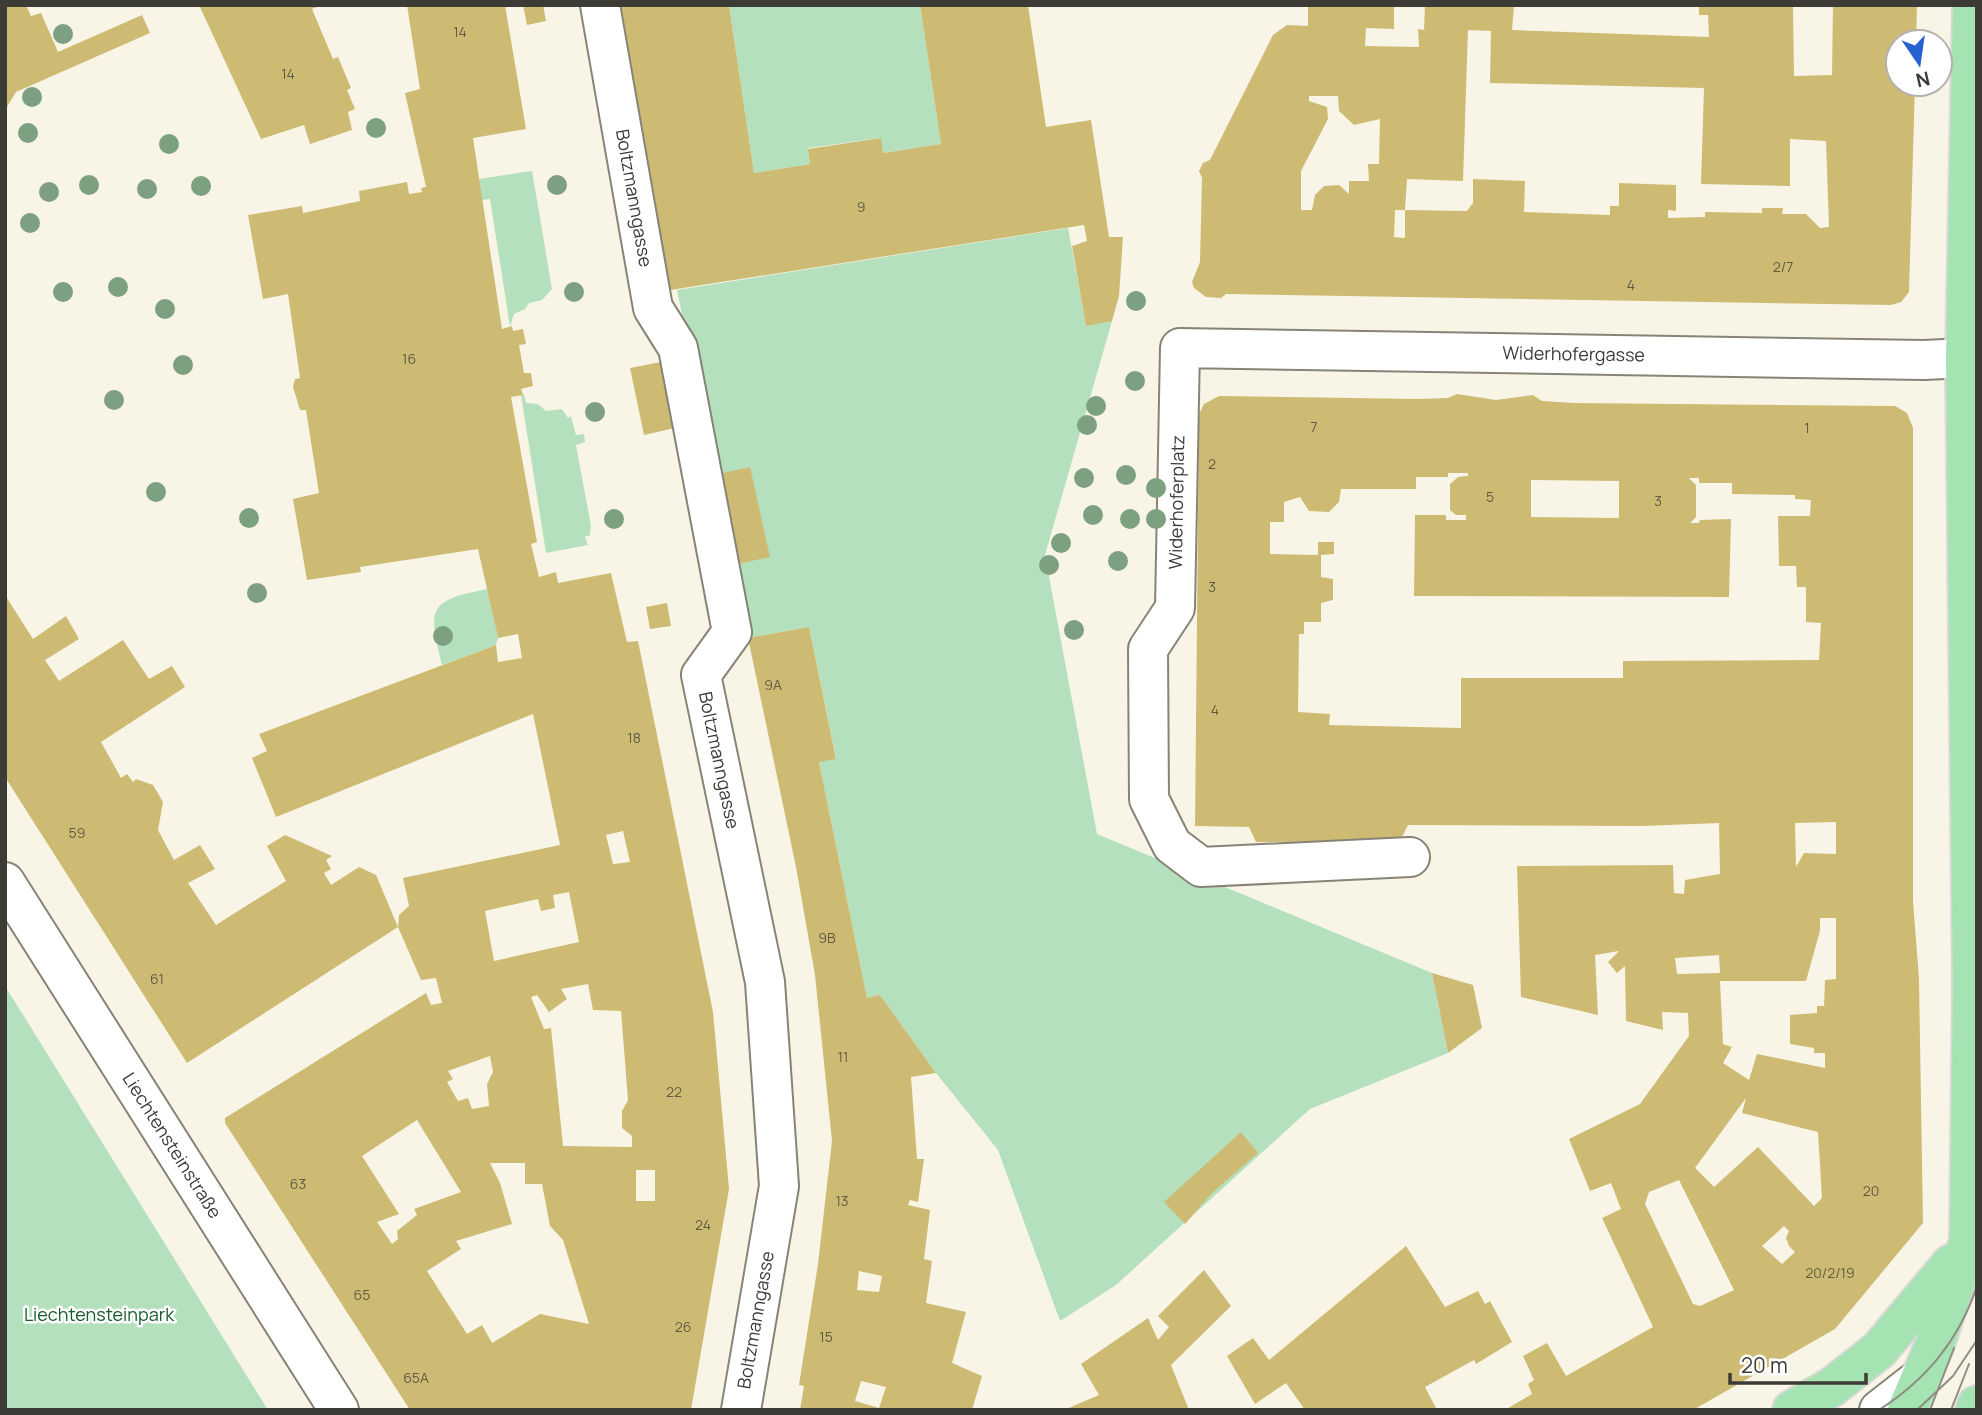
<svg xmlns="http://www.w3.org/2000/svg" width="1982" height="1415" font-family="Manrope,sans-serif">
	<rect width="100%" height="100%" fill="#f8f5e7"/>
	<path fill="#b5e0bd" d="M 729,5 L 920,5 L 941,144 L 883,153 L 880,138 L 808,148 L 810,164 L 754,173 Z
		M 532,171 L 552,289 L 542,300 L 529,303 L 525,309 L 514,314 L 510,327 L 490,199 L 482,200 L 479,179 Z
		M 1068,228 L 1086,325 L 1112,321 L 1045,555 L 1097,834 L 1432,973 L 1448,1053 L 1310,1109 L 1116,1285 L 1060,1321 L 998,1150 L 936,1073 L 880,995 L 867,998 L 819,762 L 836,758 L 809,627 L 748,638 L 677,290 Z
		M 524,394 L 526,403 L 538,404 L 546,411 L 562,409 L 568,418 L 571,416 L 576,435 L 584,434 L 585,442 L 576,445 L 591,526 L 590,535 L 585,537 L 588,545 L 546,553 L 521,395 Z
		M 487,589 L 498,638 L 496,645 L 442,665 C 428,608 427,601 487,589 Z
		M 5,986 L 25,1018 L 268,1410 L 5,1410 Z"/>
	<path fill="#cebb73" fill-rule="evenodd" d="M 5,5 L 26,5 L 31,16 L 41,13 L 58,52 L 142,15 L 150,33 L 16,92 L 5,110 Z
		M 199,5 L 321,5 L 312,9 L 333,59 L 338,57 L 351,88 L 347,90 L 355,109 L 348,112 L 352,130 L 310,144 L 304,125 L 261,139 Z
		M 407,5 L 505,5 L 526,129 L 473,138 L 502,329 L 512,326 L 513,331 L 523,329 L 526,344 L 519,345 L 524,373 L 531,373 L 533,386 L 521,389 L 523,395 L 511,397 L 537,542 L 531,544 L 539,577 L 556,572 L 558,583 L 611,573 L 627,642 L 638,641 L 713,1012 L 729,1189 L 691,1410 L 410,1410 L 225,1123 L 225,1118 L 426,993 L 431,1005 L 442,1003 L 436,978 L 421,980 L 398,927 L 399,915 L 409,906 L 403,878 L 560,845 L 533,714 L 276,817 L 252,758 L 267,751 L 259,734 L 496,645 L 498,662 L 522,658 L 518,634 L 498,638 L 478,549 L 360,567 L 361,572 L 307,580 L 293,499 L 319,493 L 306,410 L 300,410 L 293,387 L 295,379 L 300,378 L 288,294 L 263,299 L 248,215 L 302,206 L 303,213 L 360,201 L 359,191 L 407,182 L 409,194 L 422,192 L 421,188 L 426,187 L 405,93 L 420,89 ZM 623,831 L 630,862 L 613,864 L 606,835 ZM 569,892 L 579,942 L 494,961 L 485,911 L 538,899 L 541,911 L 555,908 L 553,895 ZM 588,984 L 593,1010 L 621,1011 L 628,1100 L 622,1111 L 622,1128 L 632,1136 L 632,1147 L 563,1146 L 551,1028 L 544,1029 L 531,997 L 537,995 L 549,1012 L 567,999 L 561,989 ZM 490,1056 L 493,1072 L 487,1084 L 489,1106 L 472,1109 L 468,1098 L 458,1101 L 447,1082 L 453,1079 L 448,1071 ZM 417,1120 L 461,1192 L 414,1209 L 417,1215 L 397,1231 L 398,1239 L 392,1244 L 377,1222 L 399,1214 L 362,1156 ZM 490,1163 L 525,1163 L 525,1184 L 542,1184 L 550,1226 L 563,1240 L 589,1324 L 540,1314 L 492,1343 L 482,1325 L 467,1334 L 427,1271 L 461,1249 L 456,1241 L 512,1224 L 500,1183 ZM 636,1170 L 655,1170 L 655,1201 L 636,1201 Z
		M 523,5 L 543,5 L 546,21 L 527,25 Z
		M 614,5 L 729,5 L 754,173 L 810,164 L 808,149 L 881,138 L 883,153 L 941,144 L 920,5 L 1028,5 L 1046,127 L 1091,120 L 1109,237 L 1123,237 L 1119,296 L 1112,321 L 1086,326 L 1072,246 L 1087,241 L 1084,225 L 658,292 Z
		M 1308,5 L 1394,5 L 1394,29 L 1366,28 L 1365,46 L 1419,47 L 1418,29 L 1424,30 L 1425,5 L 1514,5 L 1512,30 L 1709,37 L 1708,15 L 1699,15 L 1699,5 L 1793,5 L 1794,76 L 1832,75 L 1833,5 L 1917,5 L 1916,42 L 1898,42 L 1898,84 L 1915,84 L 1909,292 L 1901,302 L 1891,305 L 1226,294 L 1221,298 L 1206,297 L 1194,288 L 1192,282 L 1200,262 L 1202,178 L 1199,171 L 1203,163 L 1210,160 L 1273,35 L 1287,25 L 1308,26 ZM 1468,30 L 1491,31 L 1490,83 L 1704,88 L 1701,184 L 1790,186 L 1790,139 L 1826,141 L 1829,227 L 1820,228 L 1806,214 L 1782,214 L 1783,208 L 1762,208 L 1762,213 L 1705,212 L 1705,217 L 1668,218 L 1668,210 L 1676,211 L 1676,185 L 1619,183 L 1619,206 L 1610,206 L 1610,215 L 1524,212 L 1525,181 L 1473,179 L 1473,203 L 1467,211 L 1405,210 L 1405,238 L 1394,237 L 1395,210 L 1405,210 L 1407,179 L 1463,181 ZM 1309,96 L 1338,96 L 1339,111 L 1354,125 L 1380,119 L 1379,164 L 1368,164 L 1369,181 L 1349,181 L 1349,194 L 1339,185 L 1324,186 L 1315,195 L 1312,210 L 1301,210 L 1301,171 L 1328,119 L 1327,107 L 1309,101 Z
		M 666,361 L 679,427 L 644,435 L 630,368 Z
		M 1457,394 L 1496,400 L 1533,395 L 1542,401 L 1574,403 L 1895,406 L 1907,413 L 1913,428 L 1913,901 L 1919,979 L 1923,1223 L 1835,1329 L 1693,1410 L 1505,1410 L 1532,1394 L 1528,1384 L 1534,1380 L 1523,1356 L 1547,1343 L 1566,1376 L 1653,1327 L 1602,1218 L 1621,1209 L 1611,1183 L 1590,1191 L 1569,1139 L 1640,1104 L 1689,1036 L 1688,1013 L 1662,1012 L 1663,1030 L 1626,1021 L 1625,966 L 1617,973 L 1608,962 L 1619,951 L 1595,955 L 1598,1015 L 1521,997 L 1517,866 L 1673,865 L 1674,893 L 1684,894 L 1685,880 L 1720,874 L 1719,823 L 1644,826 L 1408,825 L 1400,841 L 1256,842 L 1249,827 L 1195,826 L 1199,414 L 1204,404 L 1219,396 L 1418,399 L 1448,398 ZM 1448,473 L 1468,473 L 1468,476 L 1458,477 L 1450,484 L 1450,510 L 1456,515 L 1466,515 L 1466,520 L 1446,520 L 1446,515 L 1415,515 L 1414,596 L 1729,597 L 1731,519 L 1700,520 L 1699,523 L 1690,523 L 1696,517 L 1696,485 L 1689,478 L 1699,478 L 1699,483 L 1732,483 L 1732,494 L 1795,495 L 1795,499 L 1811,500 L 1810,516 L 1778,516 L 1779,566 L 1796,566 L 1797,587 L 1806,587 L 1806,622 L 1821,623 L 1819,660 L 1623,661 L 1623,678 L 1461,678 L 1461,728 L 1329,725 L 1330,714 L 1298,712 L 1299,634 L 1304,634 L 1304,622 L 1321,622 L 1321,603 L 1333,600 L 1333,579 L 1321,577 L 1321,555 L 1334,554 L 1334,542 L 1318,542 L 1318,555 L 1270,554 L 1270,522 L 1284,522 L 1284,502 L 1300,497 L 1309,511 L 1329,512 L 1339,502 L 1341,489 L 1416,489 L 1416,477 L 1448,477 ZM 1531,480 L 1619,481 L 1619,518 L 1531,517 ZM 1836,822 L 1836,854 L 1804,853 L 1796,867 L 1795,823 ZM 1820,918 L 1836,918 L 1836,979 L 1825,980 L 1824,1006 L 1817,1006 L 1817,1013 L 1790,1015 L 1790,1044 L 1814,1048 L 1814,1053 L 1825,1053 L 1825,1068 L 1757,1054 L 1749,1080 L 1723,1063 L 1732,1047 L 1723,1044 L 1720,981 L 1806,981 L 1820,931 ZM 1719,955 L 1720,973 L 1677,974 L 1675,958 ZM 1746,1098 L 1742,1113 L 1818,1132 L 1822,1198 L 1814,1206 L 1758,1147 L 1714,1187 L 1695,1168 ZM 1679,1180 L 1734,1290 L 1700,1306 L 1693,1304 L 1645,1204 L 1649,1192 ZM 1784,1226 L 1789,1231 L 1786,1238 L 1789,1246 L 1795,1252 L 1782,1264 L 1762,1246 Z
		M 750,467 L 770,557 L 733,565 L 714,475 Z
		M 5,595 L 33,639 L 66,616 L 79,639 L 45,660 L 59,681 L 123,640 L 149,679 L 172,666 L 185,687 L 101,742 L 121,778 L 127,774 L 133,782 L 136,779 L 153,785 L 163,802 L 158,830 L 174,860 L 200,845 L 215,869 L 188,883 L 216,925 L 286,881 L 267,846 L 285,835 L 332,856 L 326,860 L 331,869 L 324,873 L 331,885 L 359,867 L 376,875 L 398,927 L 187,1063 L 5,777 Z
		M 667,603 L 671,626 L 650,629 L 646,607 Z
		M 809,627 L 836,759 L 819,762 L 867,998 L 880,995 L 936,1073 L 911,1077 L 917,1159 L 924,1159 L 918,1202 L 910,1200 L 908,1205 L 930,1210 L 924,1259 L 932,1261 L 926,1303 L 966,1312 L 952,1363 L 982,1376 L 972,1410 L 800,1410 L 804,1386 L 799,1385 L 818,1264 L 832,1141 L 815,975 L 796,867 L 748,638 ZM 859,1271 L 882,1276 L 879,1292 L 857,1290 ZM 861,1381 L 886,1387 L 879,1408 L 855,1401 Z
		M 1432,973 L 1473,985 L 1482,1028 L 1448,1053 Z
		M 1241,1132 L 1258,1153 L 1212,1193 L 1185,1224 L 1164,1202 Z
		M 1406,1246 L 1445,1307 L 1478,1291 L 1485,1304 L 1490,1301 L 1512,1342 L 1476,1364 L 1474,1360 L 1425,1387 L 1437,1410 L 1305,1410 L 1286,1383 L 1255,1404 L 1227,1356 L 1253,1338 L 1269,1360 Z
		M 1204,1270 L 1231,1306 L 1171,1365 L 1189,1410 L 1064,1410 L 1099,1395 L 1081,1364 L 1148,1318 L 1158,1340 L 1169,1327 L 1158,1316 Z"/>
	<g fill="none" stroke-linecap="round" stroke-linejoin="round">
		<defs>
			<g id="minor">
				<path id="s1" d="M 600,5 L 653,308 L 678,348 L 732,632 L 701,675 L 765,982 L 779,1186 L 741,1410"/>
				<path id="s2" d="M 1410,857 L 1201,867 L 1172,845 L 1149,799 L 1148,649 L 1175,608 L 1180,348 L 1924,360 L 1965,358"/>
				<path id="s3" d="M 5,882 L 339,1410"/>
				<path d="M 1879,1410 L 1920,1378"/>
			</g>
			<path id="major" d="M 1792,1410 L 1832,1387 L 1879,1350 L 1951,1264
				M 1907,1410 L 1935,1344 L 1969,1241 L 1972,984 L 1965,358 L 1972,5
				M 1975,1410 L 1977,1405"/>
		</defs>
		<use href="#minor" stroke="#878477" stroke-width="42"/>
		<use href="#major" stroke="#d8d8d7" stroke-width="42"/>
		<use href="#minor" stroke="#fff" stroke-width="38"/>
		<use href="#major" stroke="#a6e3b3" stroke-width="38"/>
		<path stroke="#8e8d84" stroke-width="2" d="M 1879,1410 C 1927,1379 1959,1340 1977,1286
			M 1917,1410 L 1953,1376 L 1977,1340
			M 1930,1410 L 1954,1348
			M 1951,1410 L 1969,1364"/>
	</g>
	<g fill="#7ca080">
		<circle cx="63" cy="34" r="10"/>
		<circle cx="32" cy="97" r="10"/>
		<circle cx="376" cy="128" r="10"/>
		<circle cx="28" cy="133" r="10"/>
		<circle cx="169" cy="144" r="10"/>
		<circle cx="89" cy="185" r="10"/>
		<circle cx="557" cy="185" r="10"/>
		<circle cx="201" cy="186" r="10"/>
		<circle cx="147" cy="189" r="10"/>
		<circle cx="49" cy="192" r="10"/>
		<circle cx="30" cy="223" r="10"/>
		<circle cx="118" cy="287" r="10"/>
		<circle cx="63" cy="292" r="10"/>
		<circle cx="574" cy="292" r="10"/>
		<circle cx="1136" cy="301" r="10"/>
		<circle cx="165" cy="309" r="10"/>
		<circle cx="183" cy="365" r="10"/>
		<circle cx="1135" cy="381" r="10"/>
		<circle cx="114" cy="400" r="10"/>
		<circle cx="1096" cy="406" r="10"/>
		<circle cx="595" cy="412" r="10"/>
		<circle cx="1087" cy="425" r="10"/>
		<circle cx="1126" cy="475" r="10"/>
		<circle cx="1084" cy="478" r="10"/>
		<circle cx="1156" cy="488" r="10"/>
		<circle cx="156" cy="492" r="10"/>
		<circle cx="1093" cy="515" r="10"/>
		<circle cx="249" cy="518" r="10"/>
		<circle cx="614" cy="519" r="10"/>
		<circle cx="1130" cy="519" r="10"/>
		<circle cx="1156" cy="519" r="10"/>
		<circle cx="1061" cy="543" r="10"/>
		<circle cx="1118" cy="561" r="10"/>
		<circle cx="1049" cy="565" r="10"/>
		<circle cx="257" cy="593" r="10"/>
		<circle cx="1074" cy="630" r="10"/>
		<circle cx="443" cy="636" r="10"/>
	</g>
	<g text-anchor="middle" stroke-width="5" stroke-linejoin="round" paint-order="stroke">
		<g font-size="14" fill="#605b45">
			<text x="460" y="37">14</text>
			<text x="288" y="79">14</text>
			<text x="861" y="212">9</text>
			<text x="1783" y="272">2/7</text>
			<text x="1631" y="290">4</text>
			<text x="409" y="364">16</text>
			<text x="1314" y="432">7</text>
			<text x="1807" y="433">1</text>
			<text x="1212" y="469">2</text>
			<text x="1490" y="502">5</text>
			<text x="1658" y="506">3</text>
			<text x="1212" y="592">3</text>
			<text x="773" y="690">9A</text>
			<text x="1215" y="715">4</text>
			<text x="634" y="743">18</text>
			<text x="77" y="838">59</text>
			<text x="827" y="943">9B</text>
			<text x="157" y="984">61</text>
			<text x="843" y="1062">11</text>
			<text x="674" y="1097">22</text>
			<text x="298" y="1189">63</text>
			<text x="1871" y="1196">20</text>
			<text x="842" y="1206">13</text>
			<text x="703" y="1230">24</text>
			<text x="1830" y="1278">20/2/19</text>
			<text x="362" y="1300">65</text>
			<text x="683" y="1332">26</text>
			<text x="826" y="1342">15</text>
			<text x="416" y="1383">65A</text>
		</g>
		<g font-size="18" fill="#3c3b36" stroke="#fff">
			<text dy="6" stroke="none"><textPath href="#s1" startOffset="196">Boltzmanngasse</textPath></text>
			<text dy="6" stroke="none"><textPath href="#s2" startOffset="1150">Widerhofergasse</textPath></text>
			<text dy="6" stroke="none"><textPath href="#s2" startOffset="602">Widerhoferplatz</textPath></text>
			<text dy="6" stroke="none"><textPath href="#s1" startOffset="784">Boltzmanngasse</textPath></text>
			<text dy="6" stroke="none"><textPath href="#s3" startOffset="312">Liechtensteinstraße</textPath></text>
			<text transform="translate(756 1320) rotate(-80)" y="6">Boltzmanngasse</text>
		</g>
		<g font-size="18" fill="#175a2c" stroke="#fff">
			<text x="99" y="1321">Liechtensteinpark</text>
		</g>
	</g>
	<rect width="1982" height="1415" fill="none" stroke="#3c3b36" stroke-width="14"/>
	<g transform="translate(1919 63) rotate(167)"><circle r="33" fill="#ffffff" stroke="#b1b1af" stroke-width="2"/>
	<path d="M0-5L12 26L0 18L-12 26Z" fill="#2763d0"/>
	<text y="-10" font-size="19" font-weight="bold" text-anchor="middle" fill="#3c3b36">N</text>
	</g>
	<path d="M1730 1373v10h136v-10" fill="none" stroke="#3c3b36" stroke-width="3.5"/>
	<text x="1741" y="1373" font-size="21" fill="#3c3b36" stroke="#ffffff" stroke-width="5" paint-order="stroke">20 m</text>
</svg>
